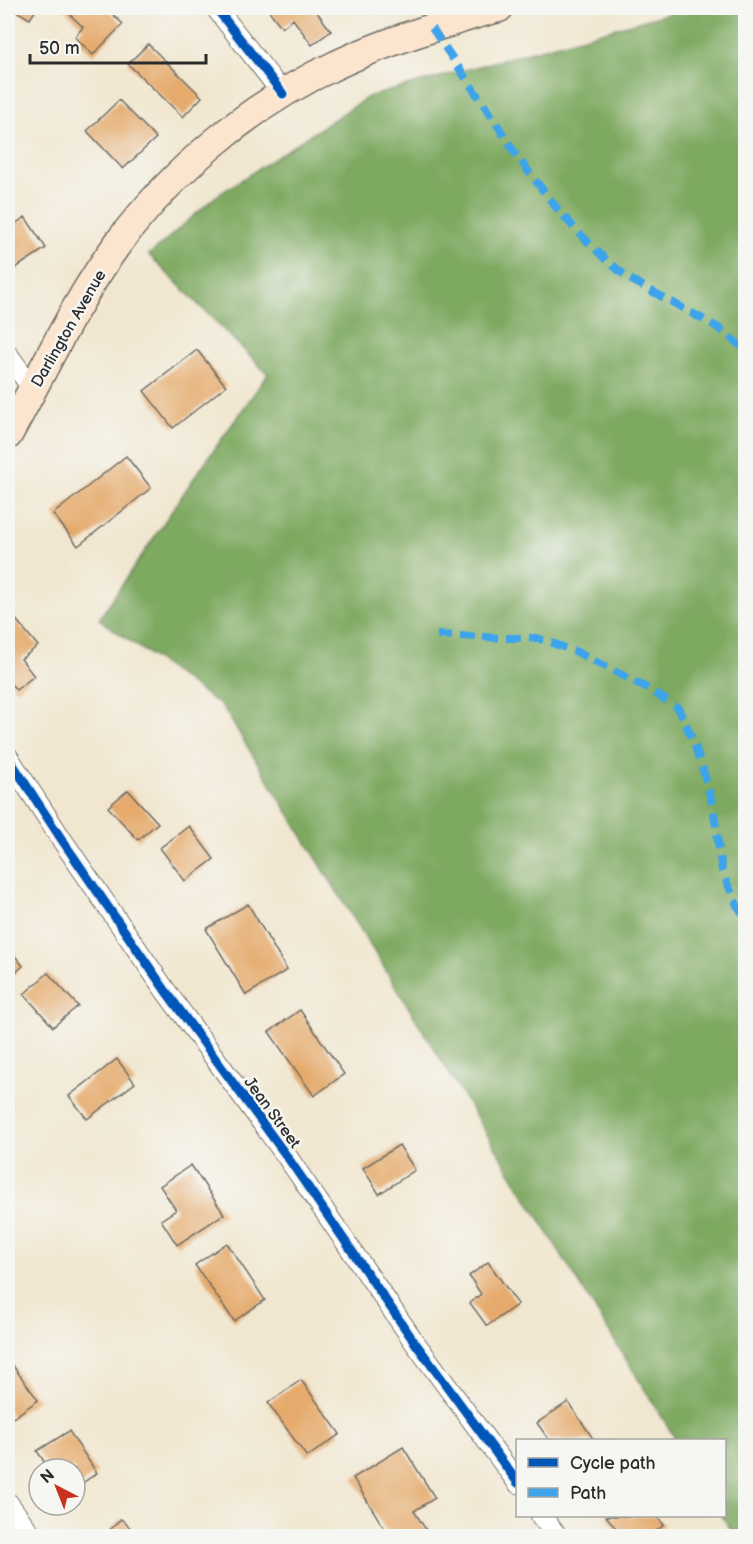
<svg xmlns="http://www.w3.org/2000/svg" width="753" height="1544" font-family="'Balsamiq Sans',sans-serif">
	<rect width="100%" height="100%" fill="#f6f6f2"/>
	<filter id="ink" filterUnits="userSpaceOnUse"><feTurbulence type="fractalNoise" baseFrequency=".0167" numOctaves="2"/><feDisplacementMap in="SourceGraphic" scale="12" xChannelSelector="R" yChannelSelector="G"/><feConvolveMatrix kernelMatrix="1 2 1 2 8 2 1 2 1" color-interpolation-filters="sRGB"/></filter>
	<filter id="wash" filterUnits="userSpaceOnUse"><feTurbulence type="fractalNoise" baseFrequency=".008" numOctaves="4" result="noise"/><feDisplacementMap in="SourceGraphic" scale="24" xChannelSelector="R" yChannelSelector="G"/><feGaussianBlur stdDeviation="1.35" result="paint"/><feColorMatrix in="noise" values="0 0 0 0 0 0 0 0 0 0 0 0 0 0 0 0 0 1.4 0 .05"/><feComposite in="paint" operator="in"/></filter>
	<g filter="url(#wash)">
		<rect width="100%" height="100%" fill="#f1e7d0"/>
		<path fill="#7ea961" stroke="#546a46" stroke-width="1.5" d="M 688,8 L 746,8 L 745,1536 L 735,1536 L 722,1516 L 724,1516 L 724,1440 L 676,1440 L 223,707 L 99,619 L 194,478 L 268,374 L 149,255 L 215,197 L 368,97 Z"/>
		<g id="blocks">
			<path fill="#e5aa6c" d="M 11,8 L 37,8 L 30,19 Z
				M 63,8 L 106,8 L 123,24 L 93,55 L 75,37 L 83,27 Z
				M 267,8 L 314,8 L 331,31 L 312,45 L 293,19 L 282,28 Z
				M 148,44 L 202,97 L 183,117 L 128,64 Z
				M 119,100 L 156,138 L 123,169 L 87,131 Z
				M 25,217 L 46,248 L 8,273 L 8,229 Z
				M 197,350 L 226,386 L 173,428 L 144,391 Z
				M 126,456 L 151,488 L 78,546 L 53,514 Z
				M 14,617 L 38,646 L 21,659 L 34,676 L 16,690 L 8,680 L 8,622 Z
				M 128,790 L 158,823 L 138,840 L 108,807 Z
				M 189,826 L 214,859 L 185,881 L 160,848 Z
				M 248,904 L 287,970 L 246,995 L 206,929 Z
				M 8,947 L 23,966 L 8,979 Z
				M 48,973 L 78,1006 L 53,1027 L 24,994 Z
				M 300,1010 L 344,1074 L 314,1096 L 269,1032 Z
				M 117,1059 L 135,1083 L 87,1119 L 69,1096 Z
				M 399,1145 L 415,1170 L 379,1194 L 363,1168 Z
				M 191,1165 L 224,1214 L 177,1245 L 161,1220 L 176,1210 L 160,1186 Z
				M 227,1243 L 265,1300 L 234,1321 L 195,1265 Z
				M 488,1262 L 518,1304 L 487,1326 L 470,1303 L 481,1294 L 469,1276 Z
				M 8,1359 L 38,1400 L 13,1418 L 8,1410 Z
				M 301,1380 L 340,1434 L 307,1457 L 268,1403 Z
				M 568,1402 L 594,1440 L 549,1440 L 537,1423 Z
				M 69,1431 L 97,1473 L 75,1488 L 75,1469 L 49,1469 L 37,1451 Z
				M 403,1447 L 435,1498 L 414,1511 L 430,1536 L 389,1536 L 353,1478 Z
				M 606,1516 L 656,1516 L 664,1525 L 649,1536 L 622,1536 Z
				M 121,1519 L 139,1536 L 104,1536 Z"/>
		</g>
	</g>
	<g filter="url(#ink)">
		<use href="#blocks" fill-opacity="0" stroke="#706d65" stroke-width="1.5"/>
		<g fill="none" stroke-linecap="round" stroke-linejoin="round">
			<defs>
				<path id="minor" d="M 216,8 L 283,94
					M 8,355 L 33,389
					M 8,757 L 62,840 L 165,990 L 288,1158 L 413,1340 L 518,1483
					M 8,1503 L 32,1536
					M 541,1516 L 557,1536"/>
				<path id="secondary" d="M 8,435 C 44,370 75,301 119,242 C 174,169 253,103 336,65 C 369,49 404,37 438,26 C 458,20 478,13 499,8"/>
			</defs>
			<use href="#minor" stroke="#706d65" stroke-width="22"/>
			<use href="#secondary" stroke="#706d65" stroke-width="31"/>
			<use href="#minor" stroke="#fff" stroke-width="20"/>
			<use href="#secondary" stroke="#fce5cf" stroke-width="28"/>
			<path stroke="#3ea3eb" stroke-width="8" stroke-dasharray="15 8" stroke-linecap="butt" d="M 432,28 L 498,126 L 516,155 L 555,206 L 577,231 L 603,257 L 628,278 L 717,327 L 741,346 L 746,348
				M 437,635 L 504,638 L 537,638 L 575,651 L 645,687 L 678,708 L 692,738 L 703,770 L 713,806 L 722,871 L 737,905 L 746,918"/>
			<defs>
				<path id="cycleway" d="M 216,8 L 283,94
					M 8,757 L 62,840 L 165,990 L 288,1158 L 413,1340 L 518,1483"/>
			</defs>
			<use href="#cycleway" stroke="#f6f6f2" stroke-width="13"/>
			<use href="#cycleway" stroke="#0057b8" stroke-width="9"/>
		</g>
	</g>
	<g text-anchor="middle" stroke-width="5" stroke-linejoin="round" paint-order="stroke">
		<g font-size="16" fill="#2b2b2b" stroke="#f6f6f2">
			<text transform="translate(68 328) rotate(-60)" y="6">Darlington Avenue</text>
			<text transform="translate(273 1112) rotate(54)" y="6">Jean Street</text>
		</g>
	</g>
	<rect width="753" height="1544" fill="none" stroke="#f6f6f2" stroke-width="30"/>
	<rect x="516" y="1439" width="210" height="78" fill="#f6f6f2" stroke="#a5a5a2" stroke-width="1.5"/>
	<rect x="528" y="1458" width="30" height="9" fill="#0057b8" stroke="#a5a5a2" stroke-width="1.5"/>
	<text x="570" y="1469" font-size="18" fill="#2b2b2b">Cycle path</text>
	<rect x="528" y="1488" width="30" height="9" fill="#3ea3eb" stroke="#a5a5a2" stroke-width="1.5"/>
	<text x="570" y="1499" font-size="18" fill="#2b2b2b">Path</text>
	<g transform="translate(57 1487) rotate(318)"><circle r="28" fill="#f6f6f2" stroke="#a5a5a2" stroke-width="1.5"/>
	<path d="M0-4.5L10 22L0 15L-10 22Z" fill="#c8321e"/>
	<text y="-9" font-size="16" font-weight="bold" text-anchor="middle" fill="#2b2b2b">N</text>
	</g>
	<path d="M30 54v9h176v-9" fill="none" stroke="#2b2b2b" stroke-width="3"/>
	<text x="39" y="54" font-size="18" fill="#2b2b2b" stroke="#f6f6f2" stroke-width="4.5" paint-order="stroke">50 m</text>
</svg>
